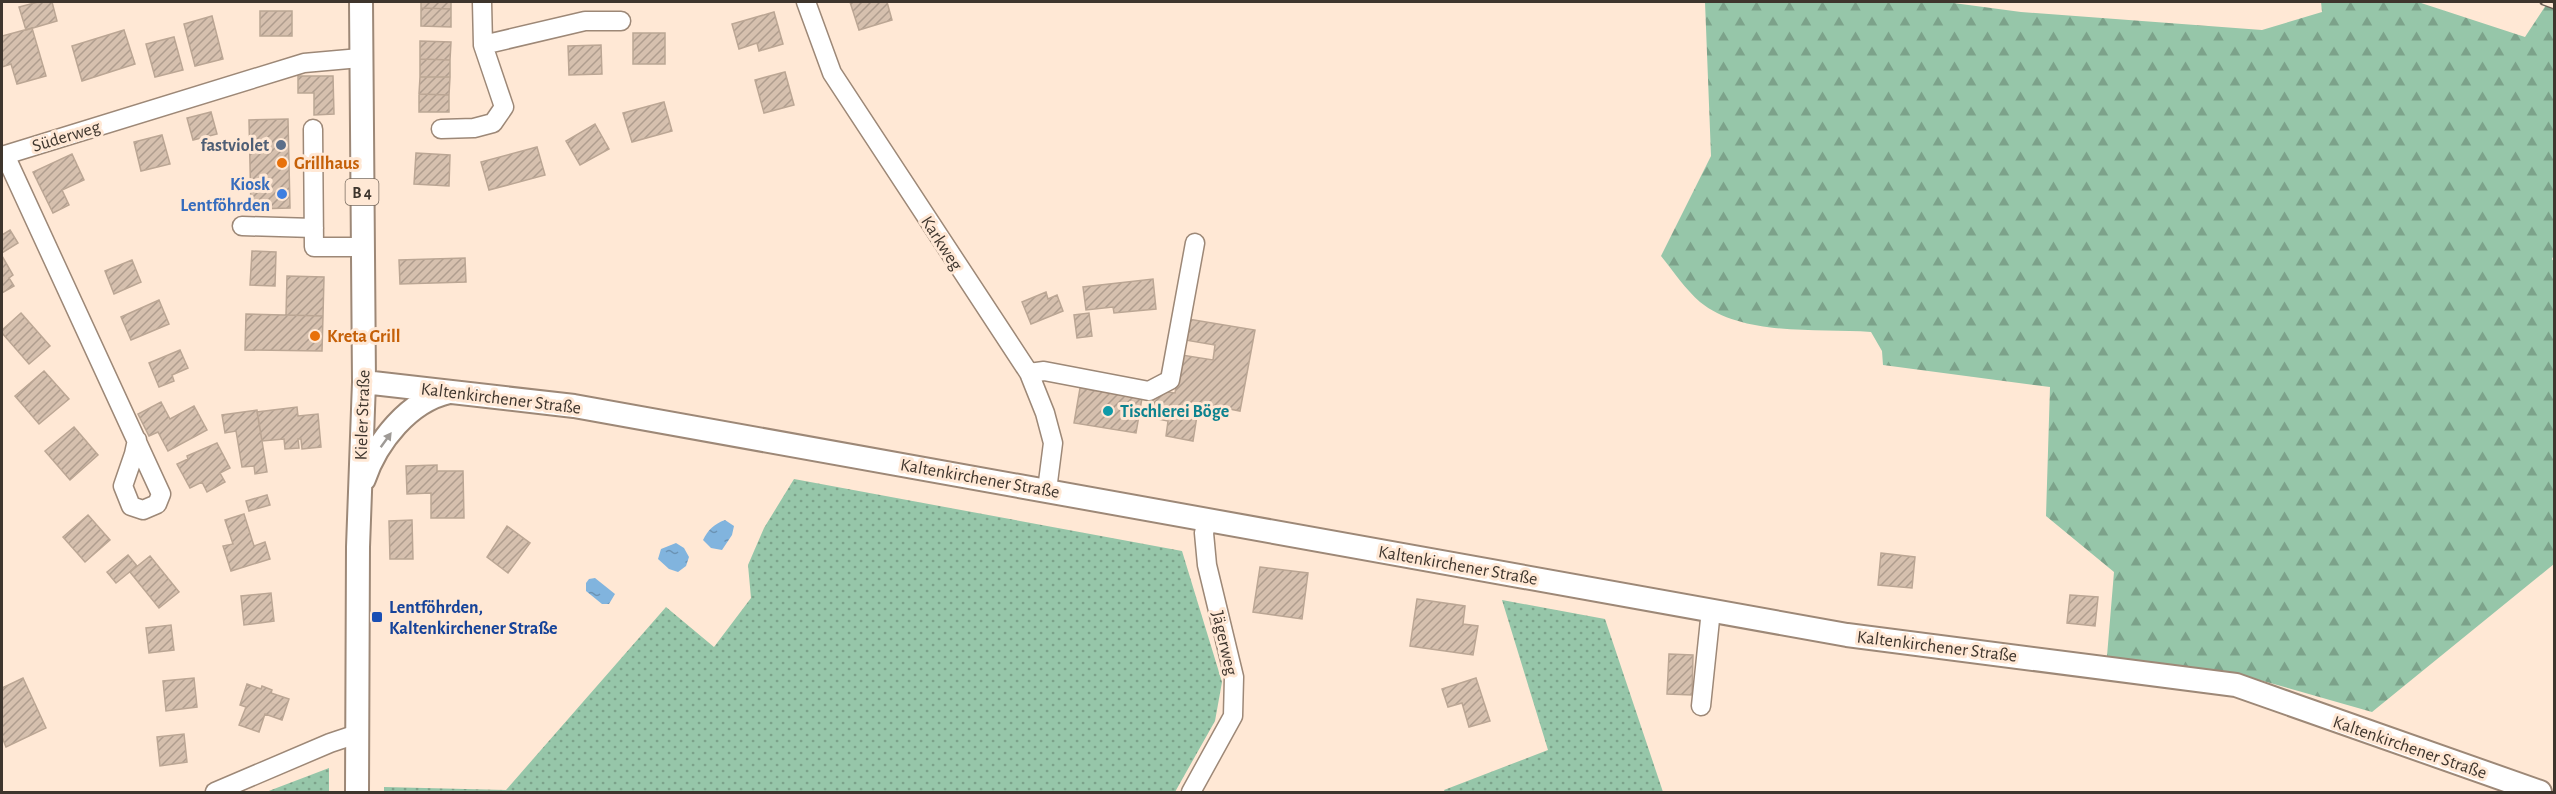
<svg xmlns="http://www.w3.org/2000/svg" width="2556" height="794" font-family="'Alegreya Sans',sans-serif">
	<defs>
		<pattern id="grass-dots" width="8" height="8" patternUnits="userSpaceOnUse" patternTransform="scale(1.5)"><rect width="8" height="8" fill="#96c6a9"/><path d="M2 2h.1M6 6h.1" fill="none" stroke="#7ca28a" stroke-width="1.8" stroke-linecap="round"/></pattern>
		<pattern id="forest-firs" width="22" height="20" patternUnits="userSpaceOnUse" patternTransform="scale(1.5)"><rect width="22" height="20" fill="#96c6a9"/><path d="M5 1l3.5 6h-7zM16 11l3.5 6h-7z" fill="#7ca28a"/></pattern>
		<pattern id="water-ripples" width="26" height="14" patternUnits="userSpaceOnUse" patternTransform="scale(1.5)"><rect width="26" height="14" fill="#81b4de"/><path d="M2 4q2-2 4 0t4 0M15 11q2-2 4 0t4 0" fill="none" stroke="#6b93b4"/></pattern>
		<pattern id="building-hatch" width="6" height="6" patternUnits="userSpaceOnUse" patternTransform="scale(1.5)"><rect width="6" height="6" fill="#d6c0ae"/><path d="M-1 1l2-2M0 6l6-6M5 7l2-2" fill="none" stroke="#af9d8e"/></pattern>
	</defs>
	<rect width="100%" height="100%" fill="#ffe8d5"/>
	<path fill="url(#grass-dots)" d="M 794,479 L 1182,551 L 1222,682 L 1215,721 L 1175,792 L 384,792 L 384,787 L 506,790 L 666,607 L 714,647 L 751,598 L 748,565 L 764,528 Z
		M 1502,600 L 1605,619 L 1663,792 L 1445,792 L 1444,790 L 1548,750 Z
		M 329,768 L 329,792 L 266,792 Z"/>
	<path fill="url(#forest-firs)" d="M 1705,2 L 1946,2 L 2021,12 L 2262,30 L 2322,12 L 2321,2 L 2418,2 L 2525,37 L 2548,2 L 2554,2 L 2554,255 L 2552,259 L 2554,262 L 2554,564 L 2372,712 L 2256,679 L 2107,656 L 2114,572 L 2046,516 L 2050,387 L 1883,365 L 1882,351 L 1871,332 C 1819,328 1743,337 1700,302 C 1686,290 1673,271 1661,256 L 1711,156 Z"/>
	<path fill="url(#water-ripples)" d="M 725,520 L 734,526 L 732,535 L 722,550 L 711,548 L 703,540 C 708,530 714,524 725,520 Z
		M 676,543 L 684,548 L 689,557 L 686,566 L 678,572 L 669,569 L 658,559 L 661,549 Z
		M 595,578 L 615,594 L 609,604 L 602,604 L 586,591 L 586,583 L 589,579 Z"/>
	<path fill="url(#building-hatch)" stroke="#bba694" stroke-width="1.5" d="M 38,2 L 52,2 L 57,21 L 26,30 L 19,7 Z
		M 421,2 L 451,2 L 451,9 L 421,8 Z
		M 850,2 L 887,2 L 892,20 L 859,30 Z
		M 421,8 L 451,9 L 451,27 L 421,26 Z
		M 260,11 L 292,11 L 292,36 L 260,36 Z
		M 774,12 L 783,44 L 759,51 L 757,43 L 739,49 L 732,24 Z
		M 212,16 L 223,59 L 195,66 L 184,24 Z
		M 32,28 L 46,76 L 17,84 L 11,64 L 2,67 L 2,36 Z
		M 124,30 L 135,64 L 82,81 L 72,46 Z
		M 633,33 L 665,33 L 665,64 L 633,64 Z
		M 174,37 L 183,70 L 155,77 L 146,44 Z
		M 420,41 L 451,42 L 450,60 L 420,59 Z
		M 601,45 L 602,74 L 569,75 L 568,46 Z
		M 420,59 L 450,60 L 450,77 L 420,77 Z
		M 785,72 L 794,105 L 764,113 L 755,80 Z
		M 298,76 L 333,76 L 334,114 L 314,115 L 314,93 L 298,93 Z
		M 420,77 L 450,77 L 449,95 L 419,94 Z
		M 419,94 L 449,95 L 449,112 L 419,112 Z
		M 664,102 L 672,131 L 632,142 L 623,113 Z
		M 211,112 L 217,134 L 193,140 L 187,118 Z
		M 288,119 L 290,208 L 251,209 L 249,120 Z
		M 595,124 L 609,149 L 580,165 L 566,141 Z
		M 162,135 L 170,164 L 141,171 L 134,142 Z
		M 537,147 L 545,175 L 489,190 L 481,162 Z
		M 416,153 L 450,155 L 449,186 L 414,184 Z
		M 72,154 L 84,180 L 62,190 L 69,205 L 53,213 L 33,172 Z
		M 10,230 L 18,243 L 2,253 L 2,235 Z
		M 252,251 L 276,252 L 275,286 L 250,285 Z
		M 2,256 L 13,275 L 9,278 L 14,286 L 2,293 Z
		M 465,258 L 466,282 L 400,284 L 399,260 Z
		M 132,260 L 141,282 L 114,294 L 105,271 Z
		M 287,276 L 324,277 L 323,316 L 286,315 Z
		M 1153,279 L 1156,309 L 1114,313 L 1113,307 L 1086,310 L 1083,287 Z
		M 1046,292 L 1048,299 L 1057,295 L 1063,311 L 1031,324 L 1022,302 Z
		M 159,300 L 169,324 L 131,340 L 121,317 Z
		M 21,313 L 50,346 L 29,364 L 2,333 L 2,330 Z
		M 1089,313 L 1092,336 L 1077,338 L 1074,315 Z
		M 246,314 L 323,316 L 322,351 L 245,350 Z
		M 1188,319 L 1255,330 L 1240,411 L 1199,403 L 1193,441 L 1166,436 L 1168,421 L 1148,417 L 1153,390 L 1175,393 L 1182,355 L 1213,360 L 1215,345 L 1185,340 Z
		M 180,350 L 188,368 L 172,375 L 174,381 L 159,387 L 149,363 Z
		M 44,371 L 69,399 L 39,424 L 15,396 Z
		M 1080,388 L 1142,398 L 1136,433 L 1074,423 Z
		M 161,402 L 170,419 L 194,406 L 207,430 L 168,451 L 158,432 L 149,436 L 138,414 Z
		M 297,407 L 298,416 L 318,414 L 321,447 L 302,449 L 301,439 L 298,439 L 299,448 L 285,449 L 284,439 L 262,441 L 257,412 Z
		M 257,410 L 267,472 L 255,474 L 254,466 L 242,467 L 236,431 L 225,433 L 222,415 Z
		M 74,427 L 98,455 L 70,480 L 45,451 Z
		M 217,443 L 230,468 L 220,473 L 225,482 L 207,492 L 202,482 L 190,488 L 177,464 L 188,459 L 187,456 Z
		M 437,465 L 437,471 L 463,471 L 464,518 L 431,518 L 431,493 L 407,494 L 406,466 Z
		M 267,495 L 270,505 L 249,511 L 246,501 Z
		M 244,514 L 254,546 L 265,542 L 270,559 L 231,571 L 223,546 L 233,544 L 225,520 Z
		M 88,515 L 110,540 L 85,562 L 63,537 Z
		M 412,520 L 413,559 L 390,559 L 389,521 Z
		M 507,526 L 530,543 L 508,573 L 487,557 Z
		M 1881,553 L 1915,557 L 1912,588 L 1878,585 Z
		M 128,555 L 137,566 L 116,583 L 107,572 Z
		M 150,556 L 179,592 L 159,608 L 130,572 Z
		M 1260,567 L 1308,573 L 1302,619 L 1253,612 Z
		M 271,593 L 274,621 L 244,625 L 241,596 Z
		M 2070,595 L 2098,597 L 2095,626 L 2067,623 Z
		M 1417,599 L 1465,606 L 1463,624 L 1478,626 L 1473,655 L 1410,646 Z
		M 171,625 L 174,650 L 149,653 L 146,628 Z
		M 1669,654 L 1693,655 L 1692,695 L 1667,694 Z
		M 23,678 L 46,728 L 6,747 L 2,737 L 2,688 Z
		M 194,678 L 197,707 L 166,711 L 163,681 Z
		M 1476,678 L 1490,721 L 1469,727 L 1462,703 L 1448,707 L 1442,689 Z
		M 247,684 L 261,689 L 262,686 L 272,690 L 271,693 L 289,699 L 282,720 L 265,714 L 259,732 L 239,725 L 246,707 L 240,705 Z
		M 184,734 L 187,762 L 160,766 L 157,737 Z"/>
	<g fill="none" stroke-linecap="round" stroke-linejoin="round">
		<defs>
			<path id="minor" d="M 806,2 L 832,73 L 1029,373 L 1045,413 L 1053,443 L 1047,490
				M 483,45 L 585,21 L 621,21
				M 313,129 L 314,247 L 363,247
				M 441,129 L 474,128 L 493,123 L 504,107 L 483,45 L 482,2
				M 242,226 L 314,228
				M 1029,373 L 1044,371 L 1149,391 L 1170,380 L 1195,243
				M 137,440 L 134,454 L 123,486 L 131,506 L 143,510 L 157,504 L 161,494 L 5,155 L 304,63 L 360,58
				M 1701,706 L 1711,610
				M 215,792 L 330,743 L 357,734
				M 1191,792 L 1233,716 L 1234,677 L 1207,565 L 1204,533 L 1207,521"/>
			<path id="major" d="M 364,382 L 574,406 L 1847,635 L 2236,685 L 2540,792
				M 364,479 C 377,441 409,401 449,392
				M 357,792 L 358,547 L 364,382 L 361,2"/>
		</defs>
		<use href="#minor" stroke="#9d8877" stroke-width="21"/>
		<use href="#major" stroke="#9d8877" stroke-width="26"/>
		<use href="#minor" stroke="#fff" stroke-width="18"/>
		<use href="#major" stroke="#fff" stroke-width="22"/>
		<defs>
			<path id="rail" d="M 2543,2 L 2554,6"/>
		</defs>
		<use href="#rail" stroke="#6c5f55" stroke-width="7"/>
		<use href="#rail" stroke="#ffe8d5" stroke-width="4.5" stroke-dasharray="14" stroke-linecap="butt"/>
	</g>
	<defs><path id="oneway-solid" d="M-6-.8H1V-3.2L6.5 0L1 3.2V.8H-6Z" transform="scale(1.5)"/></defs>
	<use fill="#9e9a96" href="#oneway-solid" transform="translate(386 440) rotate(-54)"/>
	<circle fill="#5c6f8a" stroke="#ffe8d5" stroke-width="2" cx="281" cy="145" r="6"/>
	<g fill="#e8710a" stroke="#ffe8d5" stroke-width="2">
		<circle cx="282" cy="163" r="6"/>
		<circle cx="315" cy="336" r="6"/>
	</g>
	<circle fill="#3f7fe0" stroke="#ffe8d5" stroke-width="2" cx="282" cy="194" r="6"/>
	<circle fill="#0f9aa8" stroke="#ffe8d5" stroke-width="2" cx="1108" cy="411" r="6"/>
	<rect fill="#1a4fb4" stroke="#ffe8d5" stroke-width="2" x="371" y="611" width="12" height="12" rx="3"/>
	<g text-anchor="middle" stroke-width="6" stroke-linejoin="round" paint-order="stroke">
		<rect fill="#ffe8d5" stroke="#786b5f" stroke-width="1.5" x="345.5" y="179" width="33" height="26" rx="4.5"/>
		<g font-size="16" font-weight="bold" fill="#3e352d">
			<text x="362" y="198">B 4</text>
		</g>
		<g font-size="18" fill="#3e352d" stroke="#ffe8d5">
			<text transform="translate(66 136) rotate(-17)" y="6">Süderweg</text>
			<text transform="translate(942 243) rotate(57)" y="6">Karkweg</text>
			<text transform="translate(501 398) rotate(7)" y="6">Kaltenkirchener Straße</text>
			<text transform="translate(362 415) rotate(-88)" y="6">Kieler Straße</text>
			<text transform="translate(980 478) rotate(10)" y="6">Kaltenkirchener Straße</text>
			<text transform="translate(1458 565) rotate(10)" y="6">Kaltenkirchener Straße</text>
			<text transform="translate(1225 643) rotate(77)" y="6">Jägerweg</text>
			<text transform="translate(1937 646) rotate(7)" y="6">Kaltenkirchener Straße</text>
			<text transform="translate(2410 747) rotate(19)" y="6">Kaltenkirchener Straße</text>
		</g>
		<g font-size="18" font-weight="bold" fill="#4e5e75" stroke="#ffe8d5" text-anchor="end">
			<text x="269" y="151">fastviolet</text>
		</g>
		<g font-size="18" font-weight="bold" fill="#c56008" stroke="#ffe8d5" text-anchor="start">
			<text x="294" y="169">Grillhaus</text>
			<text x="327" y="342">Kreta Grill</text>
		</g>
		<g font-size="18" font-weight="bold" fill="#366cbe" stroke="#ffe8d5" text-anchor="end">
			<text x="270" y="190">Kiosk<tspan x="270" dy="21">Lentföhrden</tspan></text>
		</g>
		<g font-size="18" font-weight="bold" fill="#0d838f" stroke="#ffe8d5" text-anchor="start">
			<text x="1120" y="417">Tischlerei Böge</text>
		</g>
		<g font-size="18" font-weight="bold" fill="#164399" stroke="#ffe8d5" text-anchor="start">
			<text x="389" y="613">Lentföhrden,<tspan x="389" dy="21">Kaltenkirchener Straße</tspan></text>
		</g>
	</g>
	<rect width="2556" height="794" fill="none" stroke="#3e352d" stroke-width="6"/>
</svg>
